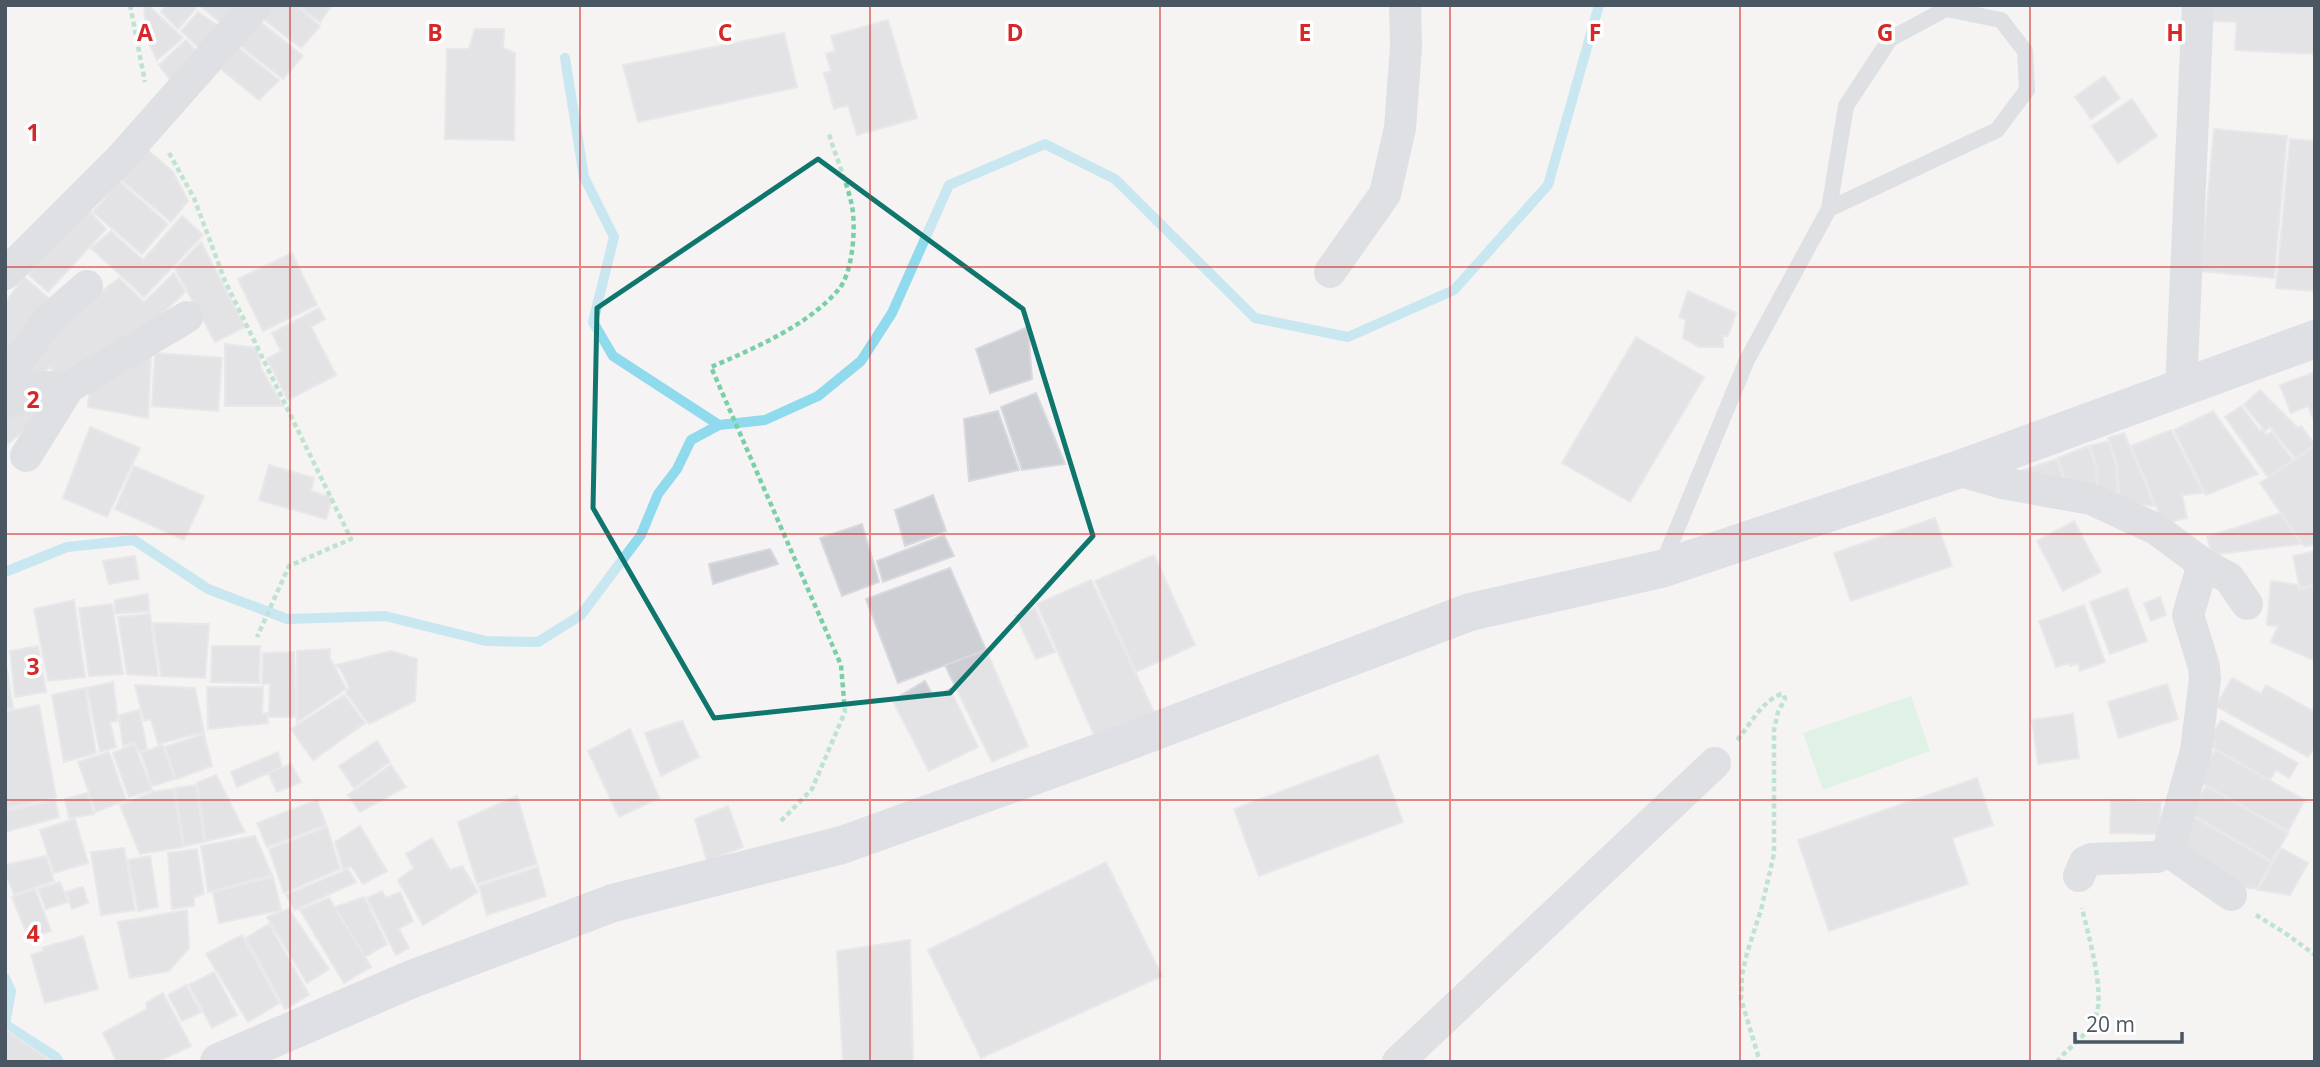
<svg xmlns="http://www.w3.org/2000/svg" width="2320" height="1067" font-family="'Open Sans',sans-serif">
	<rect width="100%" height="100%" fill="#f5f3f3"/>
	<path fill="#c3f1d5" d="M 1911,696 L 1930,751 L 1823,790 L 1803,733 Z"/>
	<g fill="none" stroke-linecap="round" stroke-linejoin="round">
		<path stroke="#90daee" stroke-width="10" d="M 565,58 L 584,177 L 614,237 L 593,322 L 613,356 L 719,425
			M 5,572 L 67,547 L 134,540 L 208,589 L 287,619 L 385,616 L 486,641 L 538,642 L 581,615 L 641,535 L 658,494 L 677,469 L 691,440 L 719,425 L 765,420 L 818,396 L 861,361 L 892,313 L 949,185 L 1045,144 L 1115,179 L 1255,318 L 1348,337 L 1454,290 L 1548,185 L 1599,5
			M 5,978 L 11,991 L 5,1025
			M 6,1025 L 56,1057 L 59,1062"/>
	</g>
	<path fill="#cdcfd5" stroke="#d7d9de" stroke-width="2" d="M 144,5 L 148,5 L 183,38 L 157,60 L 147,40 Z
		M 166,5 L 195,5 L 197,7 L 178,29 L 161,12 Z
		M 199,5 L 240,5 L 222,24 Z
		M 274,5 L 295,5 L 320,26 L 301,48 L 262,18 Z
		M 297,5 L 326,5 L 330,8 L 320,22 Z
		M 2212,5 L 2315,5 L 2315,54 L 2235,50 L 2237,22 L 2211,21 Z
		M 198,12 L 220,27 L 201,50 L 181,31 Z
		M 257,19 L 303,56 L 283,79 L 238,44 Z
		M 888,20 L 917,118 L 857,135 L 848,105 L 834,109 L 824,73 L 831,71 L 826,54 L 835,51 L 831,36 Z
		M 475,29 L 504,29 L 503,48 L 515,53 L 514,140 L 445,139 L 447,49 L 469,49 Z
		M 784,33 L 797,87 L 638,122 L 623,65 Z
		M 186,40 L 199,54 L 170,80 L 159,65 Z
		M 236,46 L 279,80 L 259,100 L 217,66 Z
		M 2104,76 L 2120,98 L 2091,119 L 2075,97 Z
		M 2132,99 L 2157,136 L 2118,163 L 2092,126 Z
		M 2214,129 L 2287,136 L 2274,278 L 2201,271 Z
		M 2290,139 L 2315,141 L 2315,291 L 2276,288 Z
		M 145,148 L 173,172 L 188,201 L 171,222 L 119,178 Z
		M 119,181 L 168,224 L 142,254 L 93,212 Z
		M 88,210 L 106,229 L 48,292 L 28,274 Z
		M 182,216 L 203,235 L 144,297 L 91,248 L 111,231 L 143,260 Z
		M 201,242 L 245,327 L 215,342 L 175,269 Z
		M 292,253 L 317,305 L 263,331 L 238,279 Z
		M 174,273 L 185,292 L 140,335 L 65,383 L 50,367 L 32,382 L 19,368 L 58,326 L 119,278 L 144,302 Z
		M 24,277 L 53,302 L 5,369 L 5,303 Z
		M 1688,291 L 1736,313 L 1728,336 L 1723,336 L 1723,347 L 1699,347 L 1683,338 L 1686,320 L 1679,317 Z
		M 319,308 L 325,319 L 311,327 L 336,375 L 288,400 L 267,359 L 281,351 L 272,333 Z
		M 1028,327 L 1032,379 L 990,393 L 976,349 Z
		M 1636,337 L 1704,377 L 1630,502 L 1562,463 Z
		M 225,344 L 257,348 L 261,368 L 283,406 L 225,406 Z
		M 155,353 L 222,358 L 218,411 L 152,406 Z
		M 151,355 L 148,418 L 88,407 L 90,385 Z
		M 2315,372 L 2315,423 L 2308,406 L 2291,413 L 2280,385 Z
		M 2260,390 L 2298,428 L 2301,426 L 2315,445 L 2295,458 L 2270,427 L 2265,431 L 2244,405 Z
		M 1036,393 L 1065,464 L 1022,470 L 1001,407 Z
		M 37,399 L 46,413 L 5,446 L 5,414 Z
		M 2241,406 L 2260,431 L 2262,430 L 2267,435 L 2271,432 L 2293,460 L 2268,477 L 2225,417 Z
		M 998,411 L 1019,470 L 969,481 L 964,419 Z
		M 2213,411 L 2258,474 L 2206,495 L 2174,430 Z
		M 90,427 L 140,448 L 107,517 L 63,498 Z
		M 2171,430 L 2203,493 L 2182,495 L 2187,518 L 2163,523 L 2131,446 Z
		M 2124,433 L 2155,506 L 2120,503 L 2117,464 L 2108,438 Z
		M 2109,441 L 2116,464 L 2118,502 L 2098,497 L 2097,467 L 2090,446 Z
		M 2088,446 L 2096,468 L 2097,496 L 2067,486 L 2058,458 Z
		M 2315,446 L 2315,545 L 2304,546 L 2260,483 Z
		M 2057,459 L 2066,487 L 2008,475 Z
		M 269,465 L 314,478 L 311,491 L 332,498 L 326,519 L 259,500 Z
		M 134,466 L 204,496 L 184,540 L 115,509 Z
		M 933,495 L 946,531 L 905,546 L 895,510 Z
		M 2281,513 L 2301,544 L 2212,555 L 2207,537 Z
		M 1935,518 L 1952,566 L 1851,601 L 1834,553 Z
		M 2074,521 L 2101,572 L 2063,591 L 2037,541 Z
		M 862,524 L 879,582 L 842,596 L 820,538 Z
		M 944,535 L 954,556 L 883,582 L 877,561 Z
		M 770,549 L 778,564 L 713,584 L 709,564 Z
		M 2315,551 L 2315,585 L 2300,588 L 2293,556 Z
		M 1154,555 L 1195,645 L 1136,672 L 1095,581 Z
		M 135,556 L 139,579 L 109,584 L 103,561 Z
		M 950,568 L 986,650 L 898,683 L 866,599 Z
		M 1091,580 L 1156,716 L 1094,735 L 1037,604 Z
		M 2271,581 L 2298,585 L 2299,590 L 2315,586 L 2315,669 L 2314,660 L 2271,642 L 2278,626 L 2267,625 Z
		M 2127,588 L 2147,641 L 2110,654 L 2090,602 Z
		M 148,594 L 149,611 L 115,614 L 115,600 Z
		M 2160,597 L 2166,615 L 2151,621 L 2144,603 Z
		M 74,600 L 85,677 L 48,681 L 34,609 Z
		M 112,604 L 123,674 L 89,676 L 79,608 Z
		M 2084,605 L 2105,662 L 2080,671 L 2078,663 L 2070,666 L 2068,663 L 2056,667 L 2039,621 Z
		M 1035,608 L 1055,652 L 1036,659 L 1016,616 Z
		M 150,614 L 158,676 L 127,674 L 118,617 Z
		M 153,623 L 209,624 L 205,678 L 161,676 Z
		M 38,646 L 46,692 L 15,697 L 10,651 Z
		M 212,646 L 260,646 L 259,683 L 211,682 Z
		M 330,649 L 330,658 L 346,689 L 297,722 L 297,651 Z
		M 986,650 L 1028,746 L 992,762 L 945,665 Z
		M 391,651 L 417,659 L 415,701 L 369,724 L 346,693 L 349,687 L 341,670 L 336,665 Z
		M 294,652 L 296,717 L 269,717 L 270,684 L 262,684 L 263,653 Z
		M 5,659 L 13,708 L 5,709 Z
		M 2232,678 L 2261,694 L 2266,685 L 2315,712 L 2315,746 L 2308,757 L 2216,706 Z
		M 925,681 L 934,698 L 950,689 L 978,747 L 929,771 L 894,703 L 896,702 L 895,699 Z
		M 113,682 L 118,721 L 110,722 L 116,747 L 100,752 L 87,688 Z
		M 2167,684 L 2178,719 L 2119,738 L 2108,702 Z
		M 135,685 L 195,688 L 204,732 L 158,744 L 151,719 L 144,721 Z
		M 207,687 L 263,687 L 262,714 L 267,713 L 268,723 L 208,729 Z
		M 85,688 L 96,753 L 64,762 L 52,695 Z
		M 344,695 L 365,723 L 313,760 L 291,729 Z
		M 39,705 L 56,797 L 5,809 L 5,712 Z
		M 139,710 L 147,749 L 140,752 L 134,742 L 123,746 L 119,715 Z
		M 2073,714 L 2079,758 L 2038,764 L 2032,720 Z
		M 2221,720 L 2298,763 L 2289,778 L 2276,770 L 2270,780 L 2212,747 L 2214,743 L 2209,740 Z
		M 682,721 L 699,757 L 661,776 L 645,733 Z
		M 630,729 L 659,798 L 619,817 L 588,751 Z
		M 204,734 L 212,766 L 176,779 L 165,747 Z
		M 377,741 L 390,762 L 354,788 L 339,766 Z
		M 134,744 L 152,790 L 129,797 L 113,753 Z
		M 162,745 L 175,779 L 152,786 L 141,753 Z
		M 2215,750 L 2305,800 L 2288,831 L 2198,781 Z
		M 109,752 L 126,800 L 96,812 L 78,762 Z
		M 278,752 L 282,767 L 237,787 L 231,772 Z
		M 1378,755 L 1403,822 L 1259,876 L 1234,809 Z
		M 291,764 L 301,782 L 277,792 L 268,773 Z
		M 391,765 L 406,787 L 360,812 L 348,795 Z
		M 216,775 L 245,832 L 206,841 L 197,783 Z
		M 1977,778 L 1993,825 L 1952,838 L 1968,884 L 1829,931 L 1798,840 Z
		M 196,785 L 204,842 L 184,846 L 175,788 Z
		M 2206,786 L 2288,833 L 2272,861 L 2190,813 Z
		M 174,789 L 183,847 L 140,854 L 120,805 L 153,792 Z
		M 87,793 L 94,814 L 69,818 L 65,799 Z
		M 517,796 L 537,864 L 477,884 L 458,822 Z
		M 55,800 L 59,817 L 5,832 L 5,811 Z
		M 317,800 L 326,825 L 267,847 L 257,823 Z
		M 2111,800 L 2161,802 L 2159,834 L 2110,833 Z
		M 728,806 L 743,847 L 707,861 L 695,819 Z
		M 2194,817 L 2271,862 L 2257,889 L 2238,887 L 2175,848 Z
		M 75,819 L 88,863 L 54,873 L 40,830 Z
		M 360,826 L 387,871 L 363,884 L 351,866 L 343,869 L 335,842 Z
		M 327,827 L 340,869 L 284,893 L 269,849 Z
		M 255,836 L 272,875 L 208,892 L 201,846 Z
		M 432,838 L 450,870 L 462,866 L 478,892 L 423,925 L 398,880 L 414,868 L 406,854 Z
		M 124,848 L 135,910 L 101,915 L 91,852 Z
		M 2281,848 L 2308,863 L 2290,895 L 2258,890 Z
		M 197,849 L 204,894 L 194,897 L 194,906 L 172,909 L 168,853 Z
		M 46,856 L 54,881 L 14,894 L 5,872 L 5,865 Z
		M 150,856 L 158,907 L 138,911 L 128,860 Z
		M 1106,862 L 1162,976 L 981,1058 L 928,950 Z
		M 538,867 L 546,896 L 487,915 L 479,886 Z
		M 348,869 L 356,882 L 295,910 L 286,895 Z
		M 273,877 L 281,910 L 219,923 L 213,892 Z
		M 60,882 L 68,902 L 46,909 L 38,889 Z
		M 83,887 L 88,903 L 72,909 L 66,892 Z
		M 35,889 L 51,931 L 37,936 L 36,931 L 27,934 L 12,897 Z
		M 382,891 L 386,898 L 400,892 L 413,921 L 399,929 L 409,948 L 396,955 L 367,898 Z
		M 364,897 L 387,944 L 365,957 L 335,907 Z
		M 329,898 L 371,967 L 344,983 L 300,910 Z
		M 289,909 L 329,969 L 307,983 L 267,917 Z
		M 187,910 L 189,948 L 169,971 L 130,978 L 118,922 Z
		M 269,924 L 309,995 L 285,1009 L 246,938 Z
		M 242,935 L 279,1003 L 248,1022 L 206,954 Z
		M 83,936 L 98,989 L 45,1003 L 31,955 L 43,951 L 42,948 Z
		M 910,940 L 913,1062 L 843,1062 L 837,951 Z
		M 214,972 L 237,1015 L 212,1028 L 189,985 Z
		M 186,985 L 201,1012 L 182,1021 L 168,995 Z
		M 163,993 L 191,1046 L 157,1062 L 117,1062 L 103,1033 L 147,1009 L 146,1003 Z
		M 8,1031 L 48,1059 L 40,1062 L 5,1062 L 5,1035 Z"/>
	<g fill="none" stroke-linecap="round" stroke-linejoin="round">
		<path stroke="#7ad0a6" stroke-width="4.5" stroke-dasharray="5 3.5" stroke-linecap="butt" d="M 130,5 L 145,82
			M 169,153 L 194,198 L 225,281 L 351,539 L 289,566 L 257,637
			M 1737,740 C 1752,723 1760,703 1781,694 L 1784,695 L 1785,699 L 1778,712 L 1774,730 L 1774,854 L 1761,910 L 1747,953 L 1742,975 L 1741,999 L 1760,1062
			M 781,821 L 812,789 L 845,712 L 841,665 L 711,367 C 753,349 809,325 839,289 C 853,272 856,227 852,206 C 847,182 836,158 829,134
			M 2256,915 L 2285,933 L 2315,955
			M 2057,1062 C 2068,1047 2090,1034 2096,1016 C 2105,991 2088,934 2082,908"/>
		<path stroke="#c1cad2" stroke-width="16" d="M 1662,565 L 1747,360 L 1829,209 L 1997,130 L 2027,90 L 2025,51 L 2001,20 L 1946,9 L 1890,39 L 1846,106 L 1829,209"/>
		<path stroke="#c1cad2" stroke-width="32" d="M 1330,272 L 1385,194 L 1400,128 L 1406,47 L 1405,5
			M 5,274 L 122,157 L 256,5
			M 5,380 L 48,320 L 87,286
			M 2181,388 L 2198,5
			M 5,403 L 42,387 L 69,387 L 187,317
			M 26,456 L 69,387
			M 1957,470 L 2002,483 L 2091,499 L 2156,529 L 2203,564 L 2188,615 L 2204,667 L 2205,679 L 2196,751 L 2168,851 L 2157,857 L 2092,859 L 2085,862 L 2079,876
			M 2203,564 L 2229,578 L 2247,604
			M 2168,851 L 2231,895
			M 1398,1062 L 1715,763"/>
		<path stroke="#c1cbd6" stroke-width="38" d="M 219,1062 L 412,979 L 613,903 L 842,845 L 1108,749 L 1470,612 L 1661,569 L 1957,470 L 2315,339"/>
	</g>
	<path d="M0 0H2320V1067H0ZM 818,159 L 1023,309 L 1093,536 L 950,693 L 714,718 L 593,508 L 597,308 Z" fill="#f5f3f3" fill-opacity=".55" fill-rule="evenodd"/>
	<path fill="none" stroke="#0f766e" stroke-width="5" stroke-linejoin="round" d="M 818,159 L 1023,309 L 1093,536 L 950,693 L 714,718 L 593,508 L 597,308 Z"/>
	<path fill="none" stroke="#d62828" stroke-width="2" stroke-opacity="0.55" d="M 290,5 L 290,1062M 580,5 L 580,1062M 870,5 L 870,1062M 1160,5 L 1160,1062M 1450,5 L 1450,1062M 1740,5 L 1740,1062M 2030,5 L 2030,1062M 5,267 L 2315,267M 5,534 L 2315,534M 5,800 L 2315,800"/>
	<g font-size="23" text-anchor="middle" font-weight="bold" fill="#d62828" stroke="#fff" stroke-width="7" stroke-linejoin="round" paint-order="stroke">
		<text x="145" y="41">A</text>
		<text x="435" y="41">B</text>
		<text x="725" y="41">C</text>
		<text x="1015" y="41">D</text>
		<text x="1305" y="41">E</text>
		<text x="1595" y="41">F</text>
		<text x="1885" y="41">G</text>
		<text x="2175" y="41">H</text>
		<text x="33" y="141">1</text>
		<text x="33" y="408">2</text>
		<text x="33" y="675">3</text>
		<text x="33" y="942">4</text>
	</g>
	<rect width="2320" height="1067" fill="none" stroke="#4a5661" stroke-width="14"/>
	<path d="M2075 1032v10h107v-10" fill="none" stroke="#4a5661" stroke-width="3.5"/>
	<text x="2086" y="1032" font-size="21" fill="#4a5661" stroke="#ffffff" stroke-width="5" paint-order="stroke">20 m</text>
</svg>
